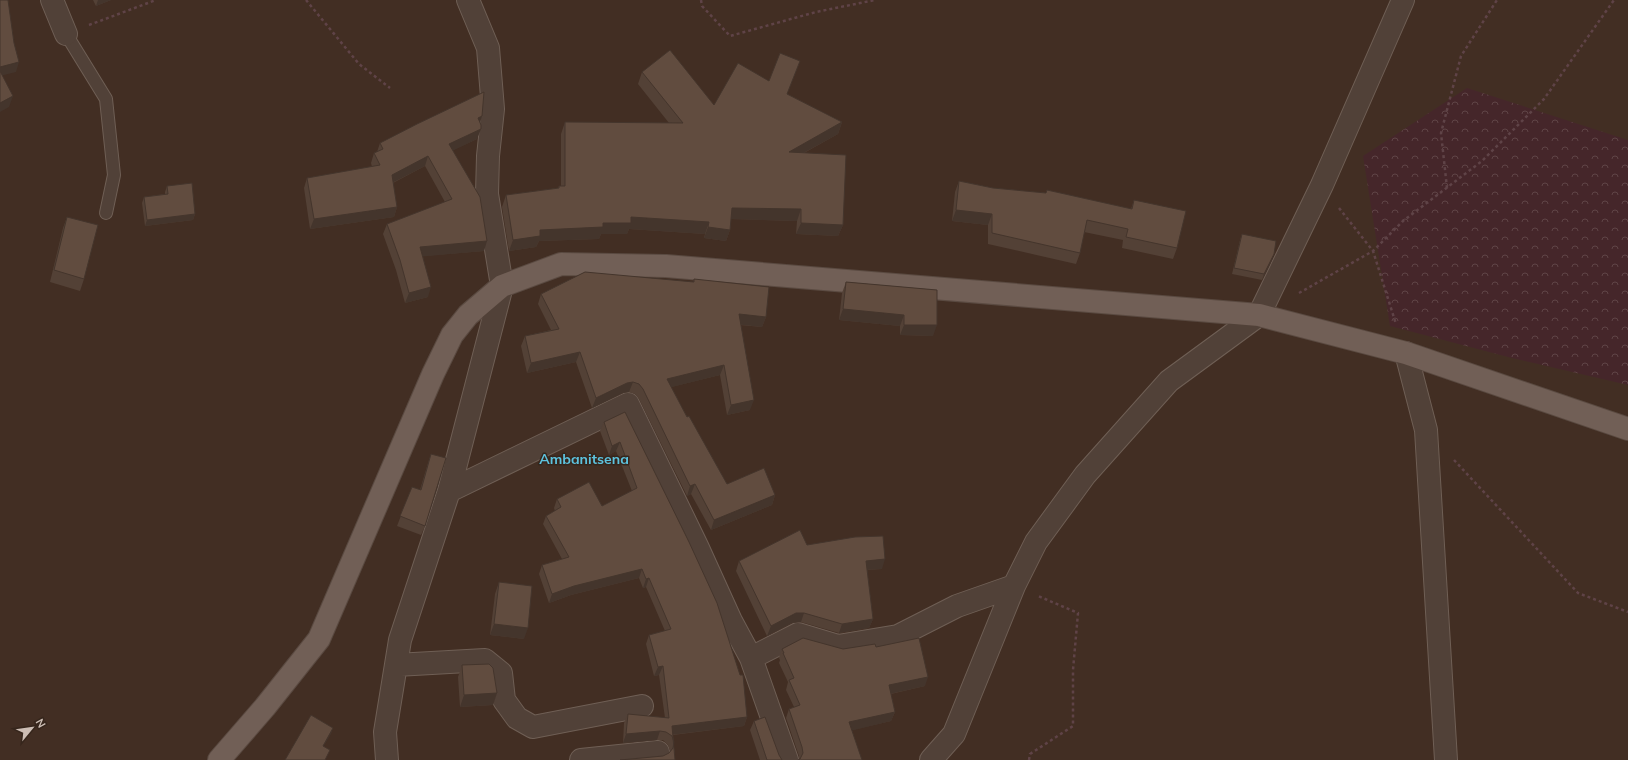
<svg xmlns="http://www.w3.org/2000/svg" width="1628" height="760" font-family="Mulish,sans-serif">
	<defs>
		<pattern id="forest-crowns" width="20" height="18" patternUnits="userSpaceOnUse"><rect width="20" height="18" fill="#45262a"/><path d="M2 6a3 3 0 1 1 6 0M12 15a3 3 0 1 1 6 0" fill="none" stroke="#5f4446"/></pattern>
	</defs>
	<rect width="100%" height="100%" fill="#422e23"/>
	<path fill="url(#forest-crowns)" d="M 1467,88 L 1628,140 L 1628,385 L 1512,358 L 1390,326 L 1363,156 Z"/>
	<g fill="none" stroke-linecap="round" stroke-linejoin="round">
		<defs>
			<path id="lane" d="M 66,34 L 106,99 L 114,175 L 106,213"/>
			<path id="street" d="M 52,0 L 66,34
				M 1406,353 L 1426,430 L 1446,760
				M 449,491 L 628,404 L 697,546 L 731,621 L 751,658 L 787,760
				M 751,658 L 798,634 L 838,646 L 898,636 L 957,606 L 1014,586
				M 396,665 L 485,660 L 501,673 L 504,700 L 517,718 L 533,727 L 642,706
				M 387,760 L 385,732 L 400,640 L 449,491 L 502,286 L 487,194 L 488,156 L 493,109 L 488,48 L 468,0
				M 581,760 L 658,752
				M 931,760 L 954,734 L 1014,586 L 1036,542 L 1085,475 L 1169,381 L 1259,315 L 1322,185 L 1403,0"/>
			<path id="primary" d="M 219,760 L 265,707 L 319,639 L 433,374 L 452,335 L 468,315 L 502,286 L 561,264 L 666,266 L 1259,315 L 1406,353 L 1628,429"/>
		</defs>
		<use href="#lane" stroke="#6f5f55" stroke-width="14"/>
		<use href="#street" stroke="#6f5f55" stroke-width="24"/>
		<use href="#primary" stroke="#5a4a41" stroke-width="24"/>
		<path stroke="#5f4347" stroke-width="2.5" stroke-dasharray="3 3" stroke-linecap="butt" d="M 306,0 L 359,64 L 390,88
			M 701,0 L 702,6 L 730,36 L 816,12 L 875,0
			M 89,25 L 156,0
			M 1447,188 L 1441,133 L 1461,56 L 1497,0
			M 1339,208 L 1373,251 L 1396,324
			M 1299,293 L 1373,251 L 1403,221 L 1482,161 L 1544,99 L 1614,0
			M 1454,460 L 1578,593 L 1628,612
			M 1029,760 L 1030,754 L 1073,726 L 1073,670 L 1078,613 L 1038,596"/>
		<use href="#lane" stroke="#514138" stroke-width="12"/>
		<use href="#street" stroke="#514138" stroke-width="22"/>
		<use href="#primary" stroke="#715f56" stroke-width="22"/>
	</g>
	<path fill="#534136" d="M 93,0 L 111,0 L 96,6 Z
		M 800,61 L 787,94 L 842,122 L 838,134 L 804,153 L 843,225 L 838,236 L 796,234 L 797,221 L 731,219 L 730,230 L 726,241 L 704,238 L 705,234 L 629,229 L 627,234 L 601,234 L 599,239 L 539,241 L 536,247 L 509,251 L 502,207 L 506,195 L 558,188 L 559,186 L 561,186 L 561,134 L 565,122 L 669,123 L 638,84 L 642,72 L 714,105 L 769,81 Z
		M 480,122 L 477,139 L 453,150 L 484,251 L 423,256 L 428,297 L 405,303 L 396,270 L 383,234 L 387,224 L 445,202 L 425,166 L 393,183 L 397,207 L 394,217 L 310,229 L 304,188 L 307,178 L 372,167 L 371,163 L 374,153 L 377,152 L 380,143 Z
		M 959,181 L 993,188 L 1046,193 L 1047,190 L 1131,209 L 1134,200 L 1177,248 L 1173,259 L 1122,248 L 1123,240 L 1084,232 L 1080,253 L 1076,264 L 988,244 L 988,225 L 952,221 L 955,192 Z
		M 167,186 L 195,214 L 193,220 L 145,226 L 142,203 L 144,197 L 165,194 L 165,192 Z
		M 67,217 L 84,279 L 80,291 L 50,282 L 63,228 Z
		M 1242,234 L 1272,260 L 1262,280 L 1232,274 L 1240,240 Z
		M 694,279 L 766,317 L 762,327 L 740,325 L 750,410 L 727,415 L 720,375 L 671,387 L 687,417 L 727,484 L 775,495 L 772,505 L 711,530 L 691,494 L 687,496 L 639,399 L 635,394 L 629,392 L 623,393 L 592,408 L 576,362 L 527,373 L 521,346 L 525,336 L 551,330 L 538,304 L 541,294 L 693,282 Z
		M 846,282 L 937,290 L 933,336 L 900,335 L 900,326 L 839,320 L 842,293 Z
		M 625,412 L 747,717 L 744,726 L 673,735 L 675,760 L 663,756 L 669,753 L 670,751 L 668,745 L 663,740 L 657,740 L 623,743 L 624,723 L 628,714 L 665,718 L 659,675 L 654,676 L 646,644 L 649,635 L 665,631 L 646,587 L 643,588 L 639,578 L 571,595 L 549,603 L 539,574 L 542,565 L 562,559 L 543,524 L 546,516 L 555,511 L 554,508 L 557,499 L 602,506 L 632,491 L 616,451 L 609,455 L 600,431 L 604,422 Z
		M 431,454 L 425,526 L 421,535 L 397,526 L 412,487 L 420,490 L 428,463 Z
		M 807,545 L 882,569 L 867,570 L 873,619 L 869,628 L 839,633 L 801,622 L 792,623 L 767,636 L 736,571 L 739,561 Z
		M 499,582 L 524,639 L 490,635 L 495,594 Z
		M 876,647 L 925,686 L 891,694 L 895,712 L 891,721 L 852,730 L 799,759 L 799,756 L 786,718 L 789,709 L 794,707 L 786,690 L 788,682 L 779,663 L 780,660 L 779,658 L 782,649 L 843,649 Z
		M 462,665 L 497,693 L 493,705 L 460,707 L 458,677 Z
		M 754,721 L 779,755 L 782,760 L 760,760 L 750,730 Z"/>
	<path fill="#44352c" d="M 98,0 L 111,0 L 96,6 Z
		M 19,62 L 16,72 L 0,76 L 0,67 Z
		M 13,96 L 9,107 L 0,112 L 0,103 Z
		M 482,116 L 479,126 L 478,118 Z
		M 842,122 L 838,134 L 785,163 L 789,152 Z
		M 481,129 L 477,139 L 446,154 L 449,144 Z
		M 428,156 L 425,166 L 388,185 L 392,175 Z
		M 397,207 L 394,217 L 310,229 L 314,219 Z
		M 732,208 L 801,209 L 797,221 L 728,219 Z
		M 956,210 L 992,214 L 988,225 L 952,221 Z
		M 195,214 L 193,220 L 145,226 L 147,220 Z
		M 631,217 L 709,222 L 705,234 L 629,229 L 627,234 L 601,234 L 599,239 L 539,241 L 536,247 L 509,251 L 513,240 L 540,230 L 603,223 Z
		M 801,223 L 843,225 L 838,236 L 796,234 Z
		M 708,227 L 730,230 L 726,241 L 704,238 Z
		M 487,241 L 484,251 L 417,257 L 420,247 Z
		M 1274,254 L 1272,260 L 1262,280 L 1264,274 Z
		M 431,287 L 428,297 L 405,303 L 409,293 Z
		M 843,309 L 904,315 L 900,326 L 839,320 Z
		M 739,314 L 766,317 L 762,327 L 735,324 Z
		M 904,325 L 937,325 L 933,336 L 900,335 Z
		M 580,352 L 576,362 L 527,373 L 531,363 Z
		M 724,365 L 720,375 L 664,389 L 667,379 Z
		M 633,382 L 629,392 L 623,393 L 592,408 L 596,398 L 627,383 Z
		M 754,400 L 750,410 L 727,415 L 731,405 Z
		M 620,442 L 616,451 L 609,455 L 612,446 Z
		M 695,484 L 691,494 L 687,496 L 690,486 Z
		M 775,495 L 772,505 L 711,530 L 714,520 Z
		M 885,559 L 882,569 L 863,570 L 866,561 Z
		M 642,569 L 639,578 L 571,595 L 549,603 L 552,594 L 574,586 Z
		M 649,578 L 646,587 L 643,588 L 646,579 Z
		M 796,613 L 804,613 L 801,622 L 792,623 L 767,636 L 771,626 Z
		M 873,619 L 869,628 L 839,633 L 842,624 Z
		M 494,624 L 528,628 L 524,639 L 490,635 Z
		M 663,666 L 659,675 L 654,676 L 658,667 Z
		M 928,677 L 925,686 L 885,695 L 889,685 Z
		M 497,693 L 493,705 L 460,707 L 464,695 Z
		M 895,712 L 891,721 L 846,732 L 849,722 Z
		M 747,717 L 744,726 L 670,735 L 672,726 Z
		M 333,728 L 331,734 L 320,752 L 323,746 Z
		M 660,731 L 657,740 L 623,743 L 626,734 Z"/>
	<path fill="#614c3f" stroke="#44352c" d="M 0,0 L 8,0 L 14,43 L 19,62 L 0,67 Z
		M 670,50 L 714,105 L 738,63 L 769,81 L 780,53 L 800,61 L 787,94 L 842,122 L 789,152 L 846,155 L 843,225 L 801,223 L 801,209 L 732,208 L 730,230 L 708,227 L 709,222 L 631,217 L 631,223 L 603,223 L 603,227 L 540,230 L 540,236 L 513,240 L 506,195 L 559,188 L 559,186 L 565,186 L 565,122 L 683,123 L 642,72 Z
		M 0,71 L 13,96 L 0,103 Z
		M 484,92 L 482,116 L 478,118 L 481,125 L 481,129 L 449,144 L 480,197 L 487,241 L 420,247 L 431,287 L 409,293 L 400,260 L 387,224 L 452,199 L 428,156 L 392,175 L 397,207 L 314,219 L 307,178 L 380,165 L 374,153 L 383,149 L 380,143 L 417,124 Z
		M 959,181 L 993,188 L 1046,193 L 1047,190 L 1132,209 L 1134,200 L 1186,211 L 1177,248 L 1126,237 L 1128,229 L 1087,220 L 1080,253 L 992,233 L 992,214 L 956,210 Z
		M 192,183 L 195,214 L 147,220 L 144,197 L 168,194 L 167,186 Z
		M 67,217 L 98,225 L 84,279 L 54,270 Z
		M 1242,234 L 1276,241 L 1274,254 L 1264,274 L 1234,268 Z
		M 585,272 L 694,282 L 694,279 L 769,287 L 766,317 L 739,314 L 754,400 L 731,405 L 724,365 L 667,379 L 687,417 L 689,416 L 727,484 L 764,468 L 775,495 L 714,520 L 695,484 L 690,486 L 643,389 L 639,384 L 633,382 L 627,383 L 596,398 L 580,352 L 531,363 L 525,336 L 559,329 L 541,294 Z
		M 846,282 L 937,290 L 937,325 L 904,325 L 904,315 L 843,309 Z
		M 625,412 L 689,542 L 717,603 L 740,675 L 743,675 L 747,717 L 672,726 L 675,760 L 620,760 L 663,756 L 669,753 L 673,748 L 674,742 L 672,736 L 666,732 L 660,731 L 626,734 L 628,714 L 669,718 L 663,666 L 658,667 L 649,635 L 671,629 L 649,578 L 646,579 L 642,569 L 574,586 L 552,594 L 542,565 L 569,557 L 546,516 L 561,507 L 557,499 L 589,482 L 602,506 L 637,488 L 620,442 L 612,446 L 604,422 Z
		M 431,454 L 446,458 L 425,526 L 400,516 L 412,487 L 421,490 Z
		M 800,530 L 807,545 L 855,537 L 883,536 L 885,559 L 866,561 L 873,619 L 842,624 L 804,613 L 796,613 L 771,626 L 739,561 Z
		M 499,582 L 532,586 L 528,628 L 494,624 Z
		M 803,638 L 843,649 L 875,644 L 876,647 L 919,638 L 928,677 L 889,685 L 895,712 L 849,722 L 862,760 L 798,760 L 800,759 L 803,753 L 802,747 L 789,709 L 800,705 L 789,680 L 794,678 L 783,653 L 784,653 L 782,649 Z
		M 489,664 L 493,668 L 497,693 L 464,695 L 462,665 Z
		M 311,715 L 333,728 L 323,746 L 330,750 L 325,760 L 285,760 Z
		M 765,717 L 779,755 L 782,760 L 767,760 L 754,721 Z"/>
	<g text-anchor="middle" stroke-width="3" stroke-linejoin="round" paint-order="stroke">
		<g font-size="14" font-weight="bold" fill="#5dc2de" stroke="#36261c">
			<text x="584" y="464">Ambanitsena</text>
		</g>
	</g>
	<g transform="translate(32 728) rotate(61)" stroke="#36261c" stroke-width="3" paint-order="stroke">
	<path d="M0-3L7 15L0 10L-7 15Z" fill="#ccbdb4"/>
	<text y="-6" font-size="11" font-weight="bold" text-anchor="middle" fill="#ccbdb4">N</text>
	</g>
</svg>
